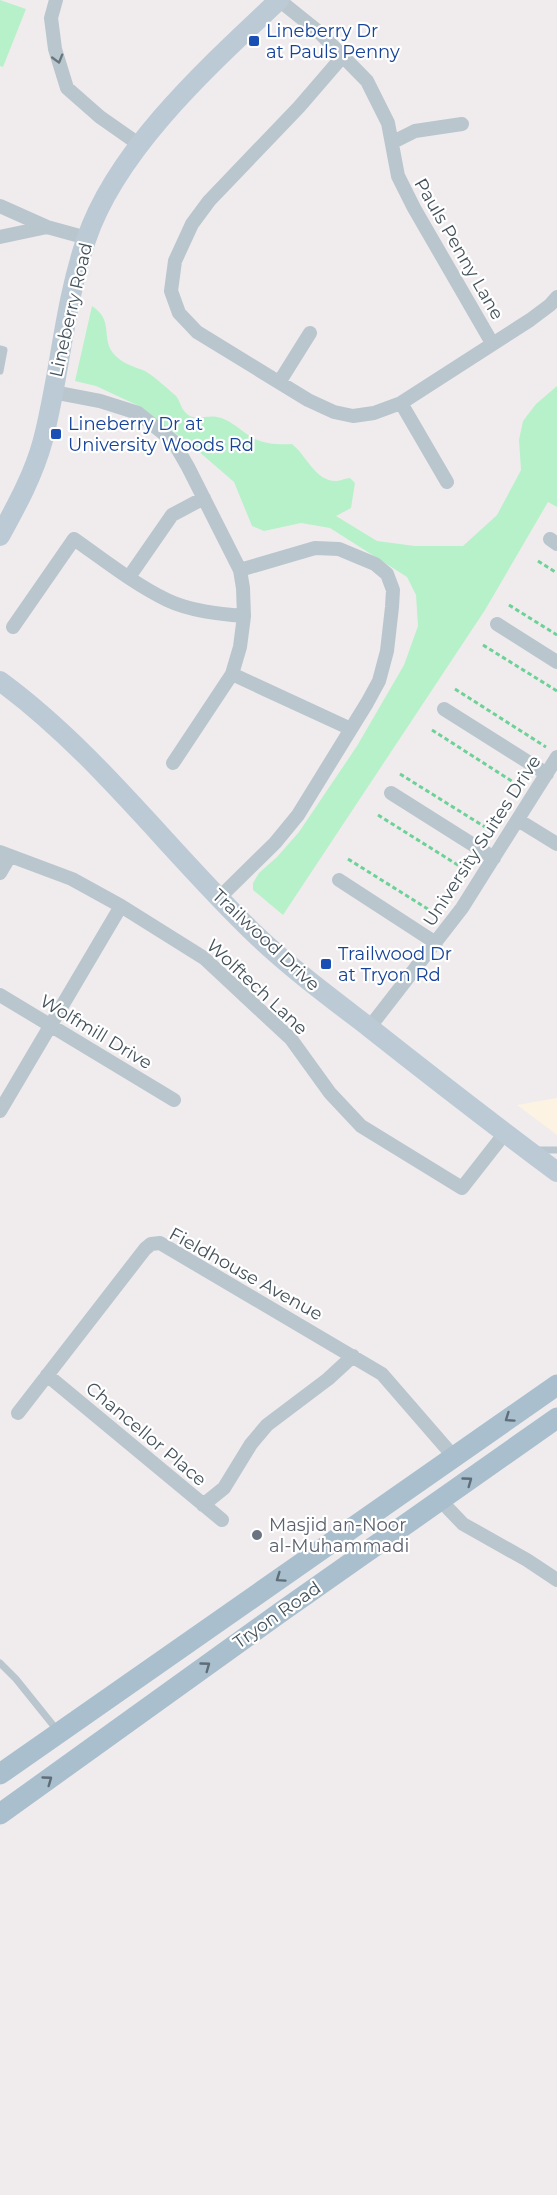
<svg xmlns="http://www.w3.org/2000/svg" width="557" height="2195" font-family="Montserrat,sans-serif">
	<rect width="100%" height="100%" fill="#f0eced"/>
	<path fill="#fdf3e3" d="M 557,1098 L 557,1135 L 517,1105 Z"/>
	<path fill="#b7f1c9" d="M 0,0 L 26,9 L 3,67 L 0,66 Z
		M 92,306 C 114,320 101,337 113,353 C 122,364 133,366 145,371 C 152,375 160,382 167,388 C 170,391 174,394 177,397 C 181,404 182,412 190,416 C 198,420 208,415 217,417 C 229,419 238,428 248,435 C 261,444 277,445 292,444 C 307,456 315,481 336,481 C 341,481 345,478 350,478 L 355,483 L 351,508 L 336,516 L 377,541 L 415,546 L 463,546 L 497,515 L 521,470 L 519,440 L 523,421 L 536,404 L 557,386 L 557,507 L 548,502 L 485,610 L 283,915 L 253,890 L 253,883 L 259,873 L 277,857 L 299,832 L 357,746 L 404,665 L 418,626 L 416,595 L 407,577 L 330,528 L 301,523 L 264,531 L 252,526 L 234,482 L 197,450 L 141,407 L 96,386 L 75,381 Z"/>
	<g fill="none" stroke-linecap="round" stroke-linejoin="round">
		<path stroke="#6dd198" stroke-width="3" stroke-dasharray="4.5 3" stroke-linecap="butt" d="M 538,561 L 557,573
			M 509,605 L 557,635
			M 483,645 L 557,691
			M 455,689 L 546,747
			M 432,730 L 521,787
			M 400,774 L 493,832
			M 378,815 L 469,872
			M 348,859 L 439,916"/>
		<path stroke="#bac6cd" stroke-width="7" d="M 0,349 L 4,350 L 0,371
			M 536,1150 L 557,1150
			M 0,1663 L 16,1679 L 57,1730"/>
		<path stroke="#bac6cd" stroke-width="14" d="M 56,0 L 51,18 L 55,49 L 67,88 L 100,117 L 140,145
			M 279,0 L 320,33 L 367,81 L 388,123 L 398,176 L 414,208 L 492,343
			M 343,56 L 299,107 L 209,201 L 192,224 L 175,261 L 171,291 L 179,313 L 197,332 L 308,400 L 334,412 L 353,416 L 374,413 L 401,403 L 530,320 L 550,305 L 557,297
			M 393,142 L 415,131 L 462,124
			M 0,206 L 47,227 L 87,238
			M 0,237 L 47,227
			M 280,381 L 310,333
			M 53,392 L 100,401 L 138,413 L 173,441 L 188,467 L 240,570 L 243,588 L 244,616 L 240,647 L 232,674 L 173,763
			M 401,403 L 447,482
			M 550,539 L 557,544
			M 129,577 L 172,515 L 204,498
			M 497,624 L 557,662
			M 13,627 L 74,539 C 104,560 134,584 167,600 C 190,611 219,614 244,616
			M 232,674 L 351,729
			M 444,709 L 547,774
			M 391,793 L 494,858
			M 518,820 L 557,844
			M 0,852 L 72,879 L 121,906 L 204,958 L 291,1039 L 330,1093 L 361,1126 L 462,1188 L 505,1133
			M 0,873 L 10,856
			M 339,880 L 436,943
			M 219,898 L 275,843 L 298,815 L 367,703 L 379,681 L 387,651 L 392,607 L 393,590 L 387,574 L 375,564 L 339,549 L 315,548 L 240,570
			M 0,995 L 174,1100
			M 369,1028 L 462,908 L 557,757
			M 0,1111 L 121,906
			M 47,1375 L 222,1520
			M 18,1413 L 145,1249 L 151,1244 L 160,1243 L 382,1374 L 454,1457
			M 441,1501 L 463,1524 L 527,1560 L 557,1580
			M 203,1505 L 224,1488 L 251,1444 L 267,1425 L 328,1379 L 353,1356"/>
		<path stroke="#bccad5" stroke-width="20" d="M 0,536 C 17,505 34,474 43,440 C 60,374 64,305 86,240 C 117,148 210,65 279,0
			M 0,681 C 98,753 170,853 257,936 C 293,970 331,998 370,1028 C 432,1077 494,1125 557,1172"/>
		<path stroke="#aabfce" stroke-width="21" d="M 0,1774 L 557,1385
			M 0,1814 L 281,1612 L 557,1418"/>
	</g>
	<defs><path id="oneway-chevron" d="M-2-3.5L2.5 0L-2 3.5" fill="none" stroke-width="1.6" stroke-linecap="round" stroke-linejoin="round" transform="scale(1.5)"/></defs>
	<use stroke="#67757d" href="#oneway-chevron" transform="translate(58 59) rotate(74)"/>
	<g stroke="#5e6d78">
		<use href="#oneway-chevron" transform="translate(509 1418) rotate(145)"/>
		<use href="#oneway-chevron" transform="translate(468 1481) rotate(-36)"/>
		<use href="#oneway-chevron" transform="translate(280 1578) rotate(145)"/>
		<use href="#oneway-chevron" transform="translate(206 1666) rotate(-36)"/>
		<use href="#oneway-chevron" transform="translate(48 1780) rotate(-36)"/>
	</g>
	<g fill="#1a4fb4" stroke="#fff" stroke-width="2">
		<rect x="248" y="35" width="12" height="12" rx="3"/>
		<rect x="50" y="428" width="12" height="12" rx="3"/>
		<rect x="320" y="958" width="12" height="12" rx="3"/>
	</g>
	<circle fill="#6b7280" stroke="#fff" stroke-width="2" cx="257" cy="1535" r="6"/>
	<g text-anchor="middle" stroke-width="4.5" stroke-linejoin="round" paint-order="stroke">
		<g font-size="18" fill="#164399" stroke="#fff" text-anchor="start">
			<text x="266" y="37">Lineberry Dr<tspan x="266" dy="21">at Pauls Penny</tspan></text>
			<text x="68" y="430">Lineberry Dr at<tspan x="68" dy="21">University Woods Rd</tspan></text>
			<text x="338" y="960">Trailwood Dr<tspan x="338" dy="21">at Tryon Rd</tspan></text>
		</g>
		<g font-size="18" fill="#44525b" stroke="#fff">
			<text transform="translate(459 249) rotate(60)" y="6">Pauls Penny Lane</text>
			<text transform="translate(71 310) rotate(-77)" y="6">Lineberry Road</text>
			<text transform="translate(482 841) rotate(-57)" y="6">University Suites Drive</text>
			<text transform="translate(266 940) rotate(43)" y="6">Trailwood Drive</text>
			<text transform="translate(257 987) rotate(43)" y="6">Wolftech Lane</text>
			<text transform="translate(96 1032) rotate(31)" y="6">Wolfmill Drive</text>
			<text transform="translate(246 1274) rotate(29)" y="6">Fieldhouse Avenue</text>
			<text transform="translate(146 1434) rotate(40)" y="6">Chancellor Place</text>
			<text transform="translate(277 1615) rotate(-35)" y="6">Tryon Road</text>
		</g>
		<g font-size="18" fill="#5b616d" stroke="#fff" text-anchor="start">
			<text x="269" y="1531">Masjid an-Noor<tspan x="269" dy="21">al-Muhammadi</tspan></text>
		</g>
	</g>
</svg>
